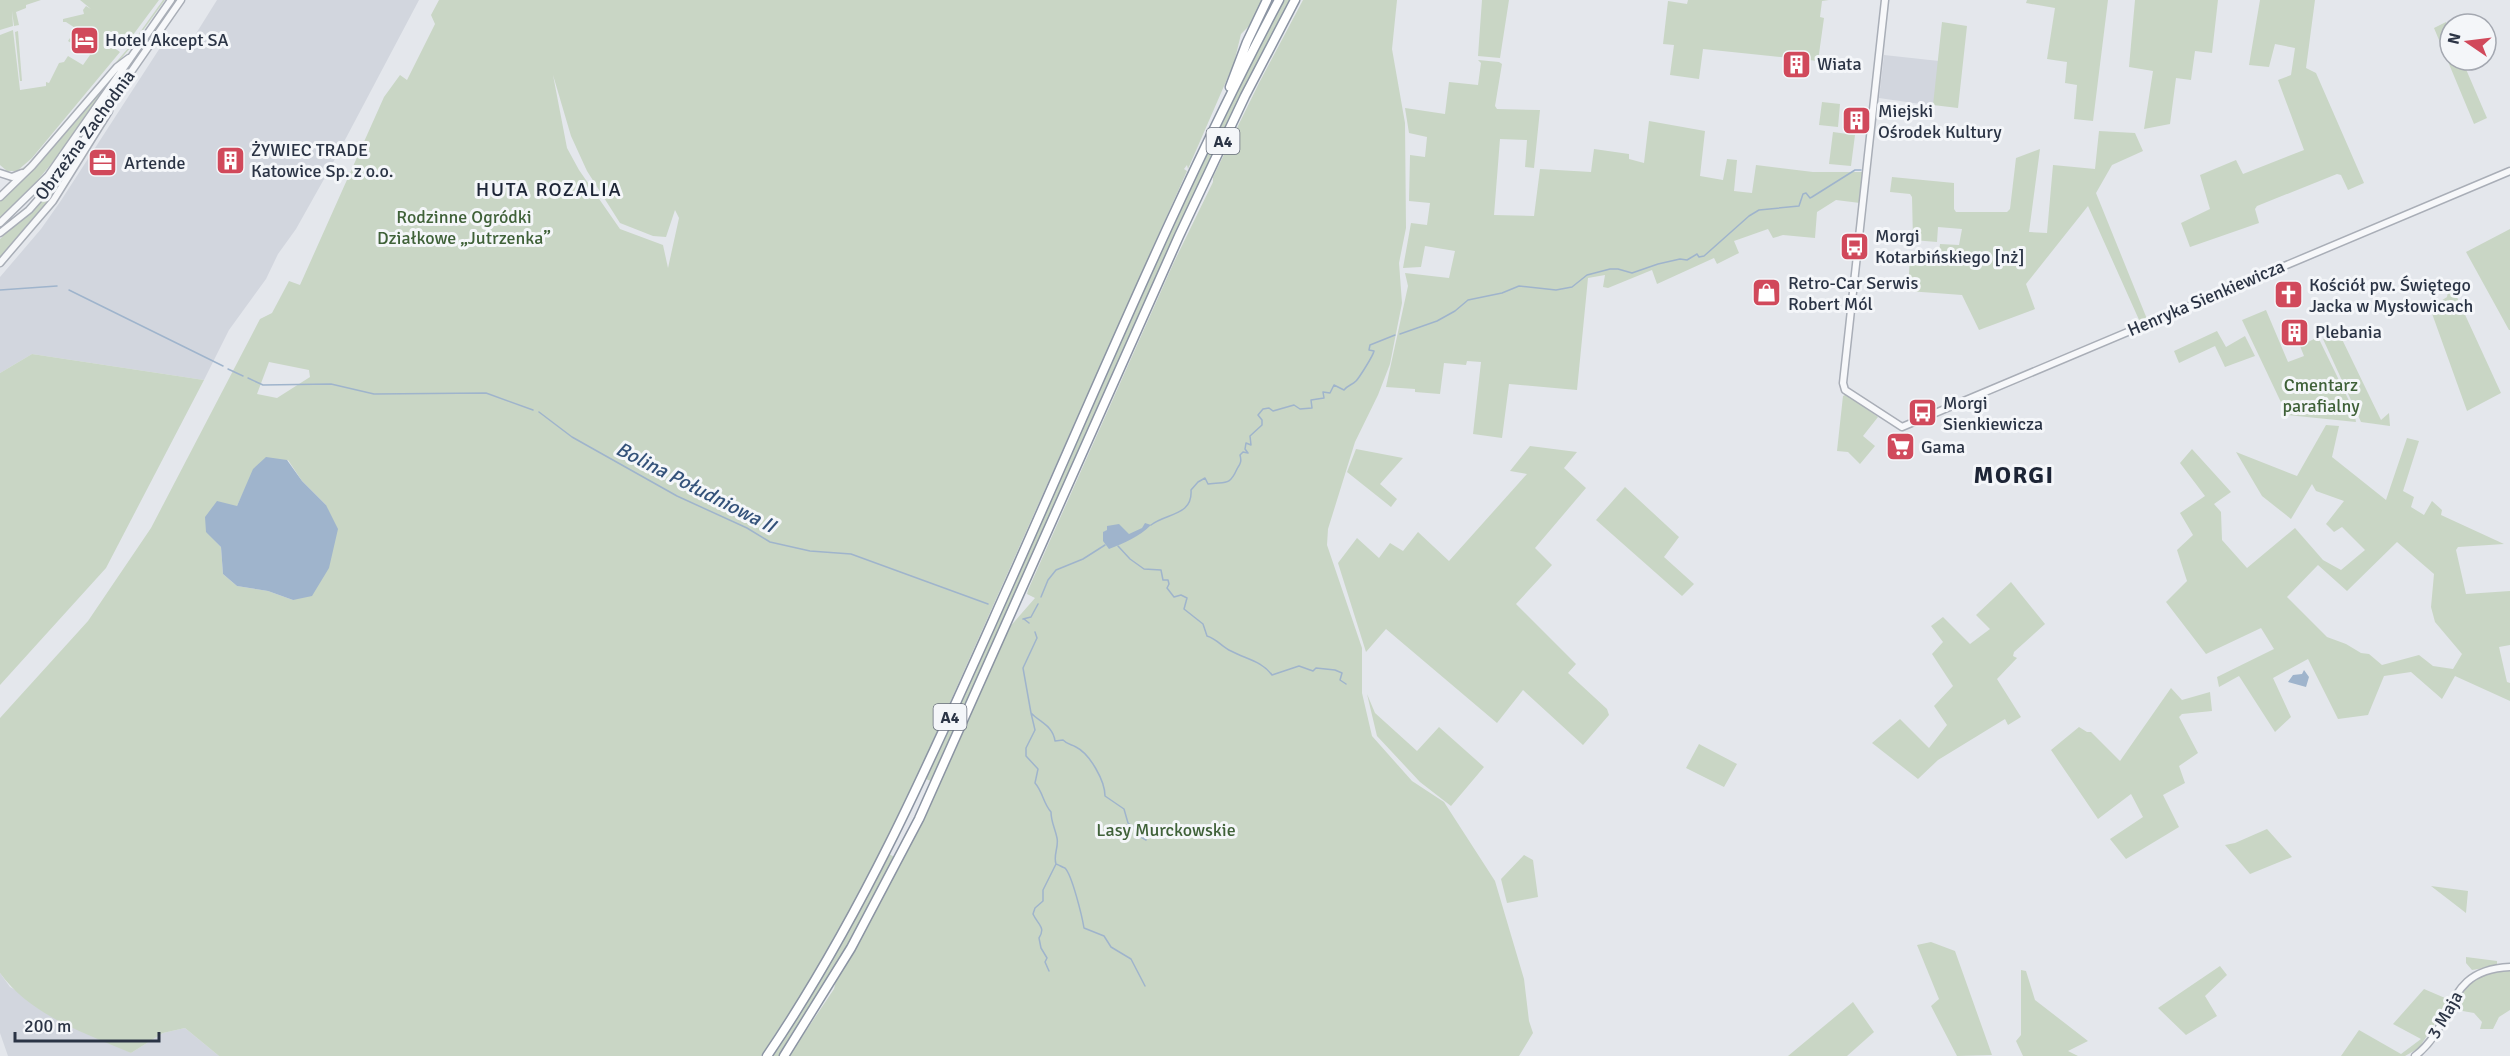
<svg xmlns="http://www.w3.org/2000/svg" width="2510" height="1056" font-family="Signika,sans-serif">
	<rect width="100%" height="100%" fill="#e4e7ec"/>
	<path fill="#d2d6de" d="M 217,0 L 419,0 L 328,172 L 296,229 L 278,254 L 266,279 L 229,330 L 204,380 L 32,354 L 0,373 L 0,277 L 41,229 L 60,202 L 167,37 L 187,48 Z
		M 1884,55 L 1939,61 L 1934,106 L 1879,98 Z
		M 0,973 L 10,987 L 131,1053 L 163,1033 L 185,1028 L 219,1056 L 8,1056 L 0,1033 Z"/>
	<path fill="#c9d6c5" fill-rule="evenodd" d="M 0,0 L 41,0 L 26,5 L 26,8 L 16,12 L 19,25 L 14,26 L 12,11 L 13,26 L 0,30 Z
		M 80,0 L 159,0 L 127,43 L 119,39 L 113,47 L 120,52 L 32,158 L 17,171 L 7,171 L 0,165 L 0,35 L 13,30 L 20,90 L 46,86 L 46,82 L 49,83 L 59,63 L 64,62 L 68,56 L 83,65 L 90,55 L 68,41 L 70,38 L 92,52 L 98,43 L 66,22 L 63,22 L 63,19 L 84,14 L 83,10 L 86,6 L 91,9 Z
		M 163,0 L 165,0 L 131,47 L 27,168 L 13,176 L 0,170 L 14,174 L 27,165 L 130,46 Z
		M 439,0 L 1263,0 L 1253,22 L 1241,34 L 1234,63 L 1188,169 L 1187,165 L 1184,169 L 1187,171 L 910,792 L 863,888 L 863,884 L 862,889 L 801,995 L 761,1056 L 219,1056 L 185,1028 L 163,1033 L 131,1053 C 85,1033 31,1016 0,973 L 0,718 L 88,621 L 151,528 L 260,319 L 272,313 L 289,281 L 300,285 L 384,97 L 400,75 L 407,80 L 435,24 L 431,15 ZM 553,75 L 571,136 L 587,171 L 620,223 L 653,236 L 666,237 L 675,210 L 679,218 L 668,268 L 663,245 L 620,229 L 579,170 L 567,148 ZM 269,362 L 309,370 L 310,377 L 277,398 L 257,394 ZM 288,460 L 302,481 L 326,505 L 293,600 L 268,591 L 237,586 L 223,574 L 221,547 L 207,532 L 237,506 L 245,489 Z
		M 1283,0 L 1291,0 L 933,782 L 926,779 C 1043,518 1154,255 1283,0 Z
		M 1303,0 L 1397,0 L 1392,49 L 1405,123 L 1406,228 L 1399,263 L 1402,303 L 1390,364 L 1378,395 L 1355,442 L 1328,529 L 1327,545 L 1362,648 L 1362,693 L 1372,736 L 1412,781 L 1444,802 L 1495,881 L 1524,979 L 1529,1021 L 1533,1033 L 1519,1056 L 789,1056 L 834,989 L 837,976 L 1007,630 L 1035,598 L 1027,594 L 1028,590 L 1174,262 L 1213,182 L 1213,177 L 1259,83 Z
		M 1482,0 L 1509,0 L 1500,58 L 1478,56 Z
		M 1688,0 L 1829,0 L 1822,1 L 1820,17 L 1824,18 L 1818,61 L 1703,49 L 1699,79 L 1670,75 L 1674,45 L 1663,44 L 1668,1 L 1687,4 Z
		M 2027,0 L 2108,0 L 2093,121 L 2074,119 L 2077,85 L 2065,83 L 2067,62 L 2047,59 L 2055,8 L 2026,3 Z
		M 2135,0 L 2218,0 L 2212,53 L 2195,51 L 2191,80 L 2176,78 L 2170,124 L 2144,129 L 2153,71 L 2129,67 Z
		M 2260,0 L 2315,0 L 2306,68 L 2316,73 L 2364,183 L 2348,190 L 2341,175 L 2337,174 L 2257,206 L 2255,209 L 2259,223 L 2190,247 L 2181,223 L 2210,209 L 2200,175 L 2236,160 L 2243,174 L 2304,150 L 2278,80 L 2291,75 L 2295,48 L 2275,44 L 2269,67 L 2249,65 Z
		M 1942,22 L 1967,26 L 1958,108 L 1933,105 Z
		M 2446,22 L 2450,32 L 2450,60 L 2462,60 L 2487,118 L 2474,124 L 2434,28 Z
		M 18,31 L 22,81 L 20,81 L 15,32 Z
		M 1478,60 L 1499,62 L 1502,64 L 1495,106 L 1497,109 L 1540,110 L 1534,168 L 1525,167 L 1527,140 L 1500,139 L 1494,215 L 1534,216 L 1540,169 L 1591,172 L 1594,149 L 1629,154 L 1629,159 L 1644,163 L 1649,121 L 1705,131 L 1700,176 L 1723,180 L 1727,159 L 1737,160 L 1734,191 L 1752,193 L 1756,165 L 1813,172 L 1863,172 L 1860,203 L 1836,200 L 1817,212 L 1815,238 L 1783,235 L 1773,238 L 1768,229 L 1734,241 L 1739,253 L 1717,264 L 1714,258 L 1657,284 L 1652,270 L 1608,288 L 1603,287 L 1605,275 L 1588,278 L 1577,390 L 1509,384 L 1502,438 L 1473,434 L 1481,362 L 1467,361 L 1466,365 L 1444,363 L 1440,394 L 1415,392 L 1415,389 L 1386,387 L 1408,286 L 1405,273 L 1449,278 L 1455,251 L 1425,246 L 1421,267 L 1403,268 L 1411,223 L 1427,225 L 1430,203 L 1409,201 L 1410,155 L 1425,157 L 1427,137 L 1409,133 L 1405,108 L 1445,114 L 1449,82 L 1478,85 L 1481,63 Z
		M 131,68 L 59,170 L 54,176 Z
		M 119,69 C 82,121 48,178 0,217 L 0,199 Z
		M 1822,102 L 1840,104 L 1838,127 L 1819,125 Z
		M 2099,131 L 2135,133 L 2143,151 L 2112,165 L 2096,193 L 2147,319 L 2140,322 L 2088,206 L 2026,284 L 2035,309 L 1979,330 L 1962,295 L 1908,291 L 1910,257 L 1938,260 L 1940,244 L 1959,245 L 1962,229 L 1938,227 L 1937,242 L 1913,240 L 1912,197 L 1910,194 L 1890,192 L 1892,177 L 1954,183 L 1954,209 L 1956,212 L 2007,212 L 2010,209 L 2016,158 L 2040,149 L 2029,232 L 2047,233 L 2053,165 L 2095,169 Z
		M 1833,132 L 1855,135 L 1851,166 L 1829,164 Z
		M 83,147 L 51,198 L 0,258 L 0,239 L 48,194 Z
		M 2510,229 L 2510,330 L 2509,330 L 2466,252 Z
		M 2450,282 L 2501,393 L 2467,411 L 2430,308 L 2447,297 Z
		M 2266,310 L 2288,362 L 2304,356 L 2300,346 L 2318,337 L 2354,411 L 2356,422 L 2287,415 L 2242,320 Z
		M 2217,331 L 2226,347 L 2245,336 L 2255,356 L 2225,367 L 2215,346 L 2179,363 L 2174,351 Z
		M 2339,333 L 2381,420 L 2389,413 L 2390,426 L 2361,422 L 2323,339 Z
		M 32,354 L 204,380 L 106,568 L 0,685 L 0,373 Z
		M 1847,394 L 1878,417 L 1863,436 L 1875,446 L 1860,464 L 1848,452 L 1837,451 L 1843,396 Z
		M 2326,425 L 2339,426 L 2332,457 L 2386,500 L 2407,438 L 2419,441 L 2403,491 L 2414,497 L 2411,507 L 2424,515 L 2432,501 L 2442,510 L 2441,515 L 2504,544 L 2458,547 L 2456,550 L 2466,594 L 2510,591 L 2510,645 L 2499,647 L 2507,682 L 2510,683 L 2510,701 L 2455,676 L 2442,699 L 2411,672 L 2384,676 L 2368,715 L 2338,719 L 2308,659 L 2273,678 L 2291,717 L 2275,732 L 2239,676 L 2219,687 L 2217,677 L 2274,649 L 2261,628 L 2206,654 L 2166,602 L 2187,581 L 2177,550 L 2193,535 L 2180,513 L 2205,496 L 2180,463 L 2192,449 L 2231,492 L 2214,504 L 2221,512 L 2222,540 L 2247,568 L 2295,528 L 2323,560 L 2341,570 L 2365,550 L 2342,527 L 2334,532 L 2326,524 L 2344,501 L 2316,491 L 2312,484 L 2291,519 L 2262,496 L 2236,452 L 2297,476 ZM 2397,542 L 2434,574 L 2431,607 L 2435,622 L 2462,654 L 2453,669 L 2433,666 L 2419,655 L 2382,665 L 2369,654 L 2361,653 L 2346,644 L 2327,637 L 2287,597 L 2318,565 L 2347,591 Z
		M 1530,446 L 1577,452 L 1564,468 L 1586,488 L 1535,548 L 1552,565 L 1516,604 L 1576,664 L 1568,673 L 1607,709 L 1609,715 L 1583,745 L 1523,690 L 1497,723 L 1386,629 L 1366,652 L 1338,563 L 1357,538 L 1379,558 L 1390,543 L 1403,551 L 1418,532 L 1449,561 L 1527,474 L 1510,471 Z
		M 1356,449 L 1403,458 L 1380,484 L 1397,499 L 1391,507 L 1347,472 Z
		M 1625,487 L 1679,537 L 1664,557 L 1694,584 L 1682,596 L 1596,520 Z
		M 2011,582 L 2045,624 L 2014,652 L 2013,656 L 2017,658 L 1997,679 L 2021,717 L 2008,725 L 2005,719 L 1938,760 L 1918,779 L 1872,743 L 1900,719 L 1929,748 L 1947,725 L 1934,706 L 1953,686 L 1932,654 L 1943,642 L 1931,626 L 1943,617 L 1970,644 L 1990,629 L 1976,615 Z
		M 2171,688 L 2182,700 L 2210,692 L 2212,711 L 2182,714 L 2179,717 L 2198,753 L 2179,766 L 2185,783 L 2163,795 L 2179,827 L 2126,859 L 2110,839 L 2143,817 L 2131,794 L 2098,819 L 2051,750 L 2079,727 L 2087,732 L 2091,732 L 2120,761 Z
		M 1367,694 L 1375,713 L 1417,751 L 1439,727 L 1484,767 L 1451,806 L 1420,782 L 1377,736 Z
		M 1699,744 L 1737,764 L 1724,787 L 1686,768 Z
		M 2267,829 L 2292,857 L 2250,874 L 2225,845 L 2235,843 Z
		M 889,854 L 896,858 C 861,926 822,992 780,1056 L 770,1056 L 841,945 Z
		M 1524,855 L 1533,860 L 1538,897 L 1507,903 L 1501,879 Z
		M 2431,886 L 2468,891 L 2466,913 Z
		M 1931,942 L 1955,951 L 1992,1055 L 1957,1056 L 1931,1006 L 1939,999 L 1917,945 Z
		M 2466,957 L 2497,961 L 2497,966 L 2472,970 L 2466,963 Z
		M 2220,966 L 2227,975 L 2205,996 L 2217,1016 L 2186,1035 L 2158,1008 Z
		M 2021,970 L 2026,971 L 2035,1000 L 2088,1041 L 2068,1051 L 2078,1056 L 2023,1056 L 2016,1041 L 2021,1035 Z
		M 2510,971 L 2510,1010 L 2499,1017 L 2493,1029 L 2480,1029 L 2482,1022 L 2474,1013 L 2457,1010 C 2462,981 2481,972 2510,971 Z
		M 2424,989 L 2445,998 L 2449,997 L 2449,1002 L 2419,1048 L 2405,1056 L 2341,1056 L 2359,1030 L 2401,1054 L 2421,1039 L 2393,1024 Z
		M 1853,1002 L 1874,1032 L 1847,1056 L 1788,1056 Z"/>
	<path fill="#9fb4cc" d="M 266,457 L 287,460 L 302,481 L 326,505 L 338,529 L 329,568 L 312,596 L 293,600 L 268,591 L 237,586 L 223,574 L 221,547 L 206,532 L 205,517 L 217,501 L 237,506 L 253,469 Z
		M 1145,523 L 1151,525 C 1139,537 1124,543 1109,549 L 1103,541 L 1103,532 L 1107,530 L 1107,526 L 1119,524 L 1129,534 L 1142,528 Z
		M 2304,670 L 2309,677 L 2306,687 L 2288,682 L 2293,675 L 2302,674 Z"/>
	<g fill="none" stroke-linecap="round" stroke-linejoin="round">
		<path stroke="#9fb4cc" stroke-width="1.5" d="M 0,290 L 57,286
			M 69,290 L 223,366
			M 1400,334 L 1437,321 L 1455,311 L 1468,300 L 1502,293 L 1519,286 L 1556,290 L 1572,287 L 1587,275 L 1610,269 L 1618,269 L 1632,273 L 1658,264 L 1680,259 L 1687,260 L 1697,254 L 1699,257 L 1704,256 L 1749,216 L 1759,210 L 1799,206 L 1803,194 L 1806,193 L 1810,198 L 1812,197 L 1855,170 L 1861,170
			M 228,369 L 243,376
			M 248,378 L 263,385 L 331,384 L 374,394 L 486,393 L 533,410
			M 539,412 L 572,437 L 677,496 L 747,528 L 770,542 L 810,551 L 851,554 L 988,604
			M 1151,525 C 1166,513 1193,516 1191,490 L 1198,482 L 1205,478 L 1208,484 C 1225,481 1229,487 1237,469 C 1240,464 1242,462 1240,455 L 1243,452 L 1248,453 L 1245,449 L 1246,443 L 1251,445 L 1250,436 L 1262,425 L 1262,420 L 1258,415 L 1263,409 L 1269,408 L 1273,411 L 1294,405 L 1300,409 L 1312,408 L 1311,400 L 1324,398 L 1323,392 L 1330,393 L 1334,385 L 1344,390 C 1348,385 1352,385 1356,381 C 1359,378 1373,356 1374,351 L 1369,350 L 1370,345 L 1395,335
			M 1118,546 L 1130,559 L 1144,569 L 1161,570 L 1163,580 L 1168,580 L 1169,584 L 1167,588 L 1174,597 L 1181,595 L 1187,598 L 1184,609 L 1203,624 L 1207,636 C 1217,639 1222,647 1231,651 C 1246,659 1262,661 1272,675 L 1299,666 L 1313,671 L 1316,668 L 1335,670 L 1342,673 L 1340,680 L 1346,684
			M 1041,597 L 1048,580 L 1056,570 L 1083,559 L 1105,545
			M 1023,619 L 1031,617 L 1038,604
			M 1024,619 L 1029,623
			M 1035,632 L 1037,638 L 1023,668 L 1031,713 C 1041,723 1053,726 1055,741 L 1063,740 C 1068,745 1071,744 1076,747 C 1090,754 1105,781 1105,796 L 1124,809 L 1128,823 L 1141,832 L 1141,837 L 1146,840
			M 1031,713 L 1035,730 L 1026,748 L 1026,756 L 1038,769 L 1035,783 C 1043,792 1043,803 1051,812 C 1051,822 1055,828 1057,838 C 1059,847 1053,855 1056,864 C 1057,864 1064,868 1065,868 C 1072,875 1082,916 1084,928 L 1104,936 L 1111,947 L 1131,959 L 1145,986
			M 1049,971 L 1045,962 L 1047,958 L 1041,948 L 1039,938 C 1046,927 1038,925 1033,914 L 1035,908 L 1043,901 L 1043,890 L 1056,864"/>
		<defs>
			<path id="tertiary" d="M 1885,0 L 1843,383 L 1845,390 L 1902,427 L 2510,171
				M 0,173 L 12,177 L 22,173
				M 0,197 L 32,166 L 117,67 L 129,58
				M 0,223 L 48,176 L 171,0
				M 0,233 L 29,210 L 58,177 L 181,0
				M 0,263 L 53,201 L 109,111
				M 2415,1056 C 2458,1023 2442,970 2510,967"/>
			<path id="motorway" d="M 1230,87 L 1247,42 L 1267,0
				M 767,1056 C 866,910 935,750 1007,589 C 1095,392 1178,191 1279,0
				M 784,1056 L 851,948 L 919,819 L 1179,236 L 1245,96 L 1295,0"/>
		</defs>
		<use href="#tertiary" stroke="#a9aeb7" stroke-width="9"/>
		<use href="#motorway" stroke="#8b94a3" stroke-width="11"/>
		<use href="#tertiary" stroke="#f7f8fa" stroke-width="6"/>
		<use href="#motorway" stroke="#fff" stroke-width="8"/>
	</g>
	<defs>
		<symbol id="hotel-square" viewBox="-11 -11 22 22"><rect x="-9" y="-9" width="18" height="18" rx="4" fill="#d1495b" stroke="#f4f6f9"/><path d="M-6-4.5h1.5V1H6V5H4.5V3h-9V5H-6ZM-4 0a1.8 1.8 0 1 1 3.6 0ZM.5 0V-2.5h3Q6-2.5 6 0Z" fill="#fff"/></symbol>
		<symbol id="building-square" viewBox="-11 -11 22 22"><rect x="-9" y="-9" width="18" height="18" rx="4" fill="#d1495b" stroke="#f4f6f9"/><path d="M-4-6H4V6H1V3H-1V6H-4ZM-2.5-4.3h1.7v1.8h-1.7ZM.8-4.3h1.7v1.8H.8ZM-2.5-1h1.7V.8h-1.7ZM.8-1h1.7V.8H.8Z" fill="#fff"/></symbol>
		<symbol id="office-square" viewBox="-11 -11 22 22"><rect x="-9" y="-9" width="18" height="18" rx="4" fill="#d1495b" stroke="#f4f6f9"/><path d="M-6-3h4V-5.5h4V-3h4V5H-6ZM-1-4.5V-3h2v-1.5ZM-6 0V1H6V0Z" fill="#fff"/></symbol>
		<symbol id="bus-square" viewBox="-11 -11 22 22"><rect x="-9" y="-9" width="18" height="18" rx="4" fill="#d1495b" stroke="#f4f6f9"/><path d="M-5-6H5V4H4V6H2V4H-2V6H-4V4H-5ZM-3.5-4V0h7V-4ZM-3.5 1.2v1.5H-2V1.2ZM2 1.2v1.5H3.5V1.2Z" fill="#fff"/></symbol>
		<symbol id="shop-square" viewBox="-11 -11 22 22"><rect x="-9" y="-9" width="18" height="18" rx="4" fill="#d1495b" stroke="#f4f6f9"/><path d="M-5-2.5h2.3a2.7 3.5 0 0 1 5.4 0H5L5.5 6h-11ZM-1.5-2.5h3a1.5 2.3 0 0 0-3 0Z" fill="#fff"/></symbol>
		<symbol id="church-square" viewBox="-11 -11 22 22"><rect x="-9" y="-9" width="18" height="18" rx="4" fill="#d1495b" stroke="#f4f6f9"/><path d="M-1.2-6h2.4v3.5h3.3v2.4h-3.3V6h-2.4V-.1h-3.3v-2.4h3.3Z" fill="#fff"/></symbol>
		<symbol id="supermarket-square" viewBox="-11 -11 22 22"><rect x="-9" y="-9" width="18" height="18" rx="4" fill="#d1495b" stroke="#f4f6f9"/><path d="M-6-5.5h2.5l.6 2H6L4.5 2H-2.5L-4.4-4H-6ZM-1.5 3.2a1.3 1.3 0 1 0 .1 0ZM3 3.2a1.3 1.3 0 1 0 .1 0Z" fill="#fff"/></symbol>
	</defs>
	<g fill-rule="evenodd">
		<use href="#hotel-square" x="68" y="24" width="33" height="33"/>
		<use href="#building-square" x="1780" y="48" width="33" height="33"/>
		<use href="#building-square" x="1840" y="104" width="33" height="33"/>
		<use href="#building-square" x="214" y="144" width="33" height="33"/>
		<use href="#office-square" x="86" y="146" width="33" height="33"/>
		<use href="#bus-square" x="1838" y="230" width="33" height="33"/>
		<use href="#shop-square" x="1750" y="276" width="33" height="33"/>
		<use href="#church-square" x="2272" y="278" width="33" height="33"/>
		<use href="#building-square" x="2278" y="316" width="33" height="33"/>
		<use href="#bus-square" x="1906" y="396" width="33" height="33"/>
		<use href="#supermarket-square" x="1884" y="430" width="33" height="33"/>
	</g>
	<g text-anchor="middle" stroke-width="6" stroke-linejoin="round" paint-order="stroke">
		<g fill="#f4f6f9" stroke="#676e7b" stroke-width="1.5">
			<rect x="1206.5" y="128" width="33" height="26" rx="4.5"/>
			<rect x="933.5" y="704" width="33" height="26" rx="4.5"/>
		</g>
		<g font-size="16" font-weight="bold" fill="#2b3445">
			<text x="1223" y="147">A4</text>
			<text x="950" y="723">A4</text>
		</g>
		<g font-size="18" fill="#2b3445" stroke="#f4f6f9" text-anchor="start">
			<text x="105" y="46">Hotel Akcept SA</text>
			<text x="1817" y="70">Wiata</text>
			<text x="1878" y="117">Miejski<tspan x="1878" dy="21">Ośrodek Kultury</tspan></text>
			<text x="251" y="156">ŻYWIEC TRADE<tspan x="251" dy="21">Katowice Sp. z o.o.</tspan></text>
			<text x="124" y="169">Artende</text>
			<text x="1875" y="242">Morgi<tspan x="1875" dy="21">Kotarbińskiego [nż]</tspan></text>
			<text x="1788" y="289">Retro-Car Serwis<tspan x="1788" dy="21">Robert Mól</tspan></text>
			<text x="2309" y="291">Kościół pw. Świętego<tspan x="2309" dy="21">Jacka w Mysłowicach</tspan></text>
			<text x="2315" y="338">Plebania</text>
			<text x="1943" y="409">Morgi<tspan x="1943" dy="21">Sienkiewicza</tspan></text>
			<text x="1921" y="453">Gama</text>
		</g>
		<g font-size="18" fill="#2b3445" stroke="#f4f6f9">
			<text transform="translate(85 135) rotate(-54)" y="6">Obrzeżna Zachodnia</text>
			<text transform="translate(2206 298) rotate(-23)" y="6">Henryka Sienkiewicza</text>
			<text transform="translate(2445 1015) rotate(-60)" y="6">3 Maja</text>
		</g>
		<g font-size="18" fill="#3f6138" stroke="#f4f6f9">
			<text x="464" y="223">Rodzinne Ogródki<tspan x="464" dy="21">Działkowe „Jutrzenka”</tspan></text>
			<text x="2321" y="391">Cmentarz<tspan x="2321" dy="21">parafialny</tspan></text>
			<text x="1166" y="836">Lasy Murckowskie</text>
		</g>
		<g font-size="20" letter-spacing="1.5" fill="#1d2536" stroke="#f4f6f9">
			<text x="549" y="196">HUTA ROZALIA</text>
		</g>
		<g font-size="20" font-style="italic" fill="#34527a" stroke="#f4f6f9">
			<text transform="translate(696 487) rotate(27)" y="7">Bolina Południowa II</text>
		</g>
		<g font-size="24" font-weight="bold" letter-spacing="1.5" fill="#1d2536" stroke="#f4f6f9">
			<text x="2014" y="483">MORGI</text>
		</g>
	</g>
	<g transform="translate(2468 42) rotate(284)"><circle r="28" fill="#f4f6f9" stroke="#a4a8b1" stroke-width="1.5"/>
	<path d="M0-4.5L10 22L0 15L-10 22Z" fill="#d1495b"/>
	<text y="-9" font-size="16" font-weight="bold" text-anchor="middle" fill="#2b3445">N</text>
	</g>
	<path d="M15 1032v9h144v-9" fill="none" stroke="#2b3445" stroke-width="3"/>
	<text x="24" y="1032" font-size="18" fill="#2b3445" stroke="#f4f6f9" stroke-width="4.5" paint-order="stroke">200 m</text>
</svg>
